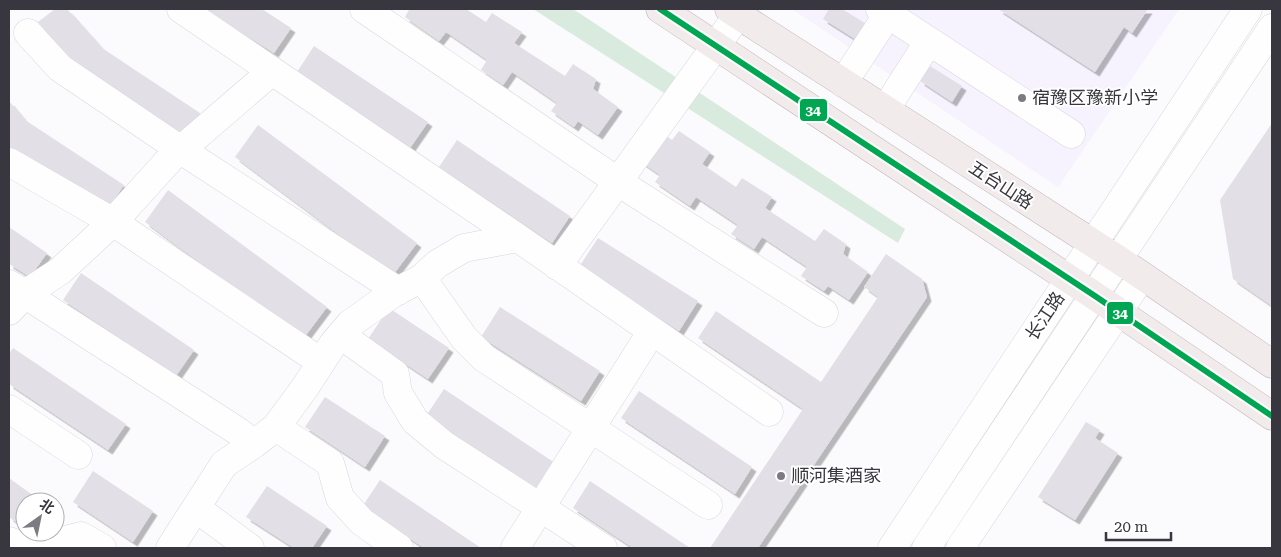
<svg xmlns="http://www.w3.org/2000/svg" width="1281" height="557" font-family="'Roboto Serif','Noto Sans SC',serif">
	<defs>
		<filter id="shadow"><feDropShadow dx="4.5" dy="4.5" stdDeviation="0" flood-color="#0004"/></filter>
	</defs>
	<rect width="100%" height="100%" fill="#fbfafd"/>
	<path fill="#f6f2fe" d="M 792,9 L 1179,9 L 1058,187 Z"/>
	<path fill="#d8ebde" d="M 533,9 L 573,9 L 905,229 L 898,243 Z"/>
	<path fill="#e2e0e6" filter="url(#shadow)" d="M 55,9 L 67,9 L 102,48 L 200,113 L 183,138 L 78,72 L 38,22 Z
		M 204,9 L 262,9 L 291,28 L 274,53 Z
		M 407,9 L 466,9 L 486,22 L 492,13 L 522,32 L 514,43 L 565,76 L 573,64 L 596,79 L 593,89 L 618,107 L 598,135 L 578,121 L 574,127 L 551,111 L 557,103 L 512,72 L 503,85 L 481,70 L 487,60 L 446,32 L 439,41 L 405,17 L 409,10 Z
		M 829,9 L 842,9 L 865,23 L 855,39 L 823,19 Z
		M 998,9 L 1148,9 L 1132,33 L 1124,27 L 1095,72 Z
		M 314,46 L 428,122 L 410,148 L 297,72 Z
		M 930,66 L 962,86 L 952,102 L 920,81 Z
		M 9,101 L 25,120 L 124,185 L 107,210 L 9,149 Z
		M 1272,123 L 1272,306 L 1233,279 L 1220,200 Z
		M 258,125 L 417,243 L 393,275 L 235,157 Z
		M 658,130 L 672,140 L 679,131 L 710,152 L 702,164 L 736,187 L 742,178 L 772,197 L 765,208 L 815,241 L 824,229 L 846,244 L 843,254 L 868,272 L 849,300 L 828,286 L 824,291 L 801,276 L 807,267 L 762,237 L 754,249 L 731,234 L 738,225 L 696,197 L 690,206 L 655,182 L 660,175 L 638,160 Z
		M 457,140 L 570,216 L 552,243 L 439,167 Z
		M 168,190 L 327,307 L 303,339 L 145,222 Z
		M 9,227 L 47,253 L 30,277 L 9,264 Z
		M 598,238 L 698,301 L 679,331 L 579,267 Z
		M 886,254 L 922,279 L 927,297 L 758,548 L 710,548 L 803,409 L 698,338 L 716,311 L 821,382 L 878,297 L 864,287 Z
		M 81,273 L 194,350 L 176,376 L 63,300 Z
		M 500,307 L 600,371 L 581,401 L 481,337 Z
		M 389,308 L 449,348 L 428,379 L 368,339 Z
		M 13,348 L 126,424 L 108,450 L 9,384 L 9,354 Z
		M 444,389 L 558,465 L 540,492 L 426,416 Z
		M 639,391 L 752,467 L 735,494 L 621,418 Z
		M 325,397 L 385,436 L 365,467 L 305,427 Z
		M 1086,422 L 1100,430 L 1095,438 L 1118,453 L 1075,520 L 1038,497 Z
		M 93,471 L 153,511 L 133,542 L 73,502 Z
		M 9,478 L 34,496 L 30,502 L 25,502 L 25,509 L 16,522 L 9,517 Z
		M 380,480 L 481,548 L 424,548 L 362,507 Z
		M 590,481 L 690,548 L 633,548 L 573,508 Z
		M 267,486 L 327,526 L 312,548 L 294,548 L 246,517 Z"/>
	<g fill="none" stroke-linecap="round" stroke-linejoin="round">
		<defs>
			<path id="minor" d="M 181,9 L 518,238 L 769,412
				M 364,9 L 629,189 L 824,313
				M 880,9 L 1071,134
				M 28,33 L 60,68 L 181,150 L 398,291
				M 843,83 L 888,14
				M 885,110 L 929,41
				M 9,162 L 113,222 L 321,362
				M 557,266 L 738,15
				M 422,278 L 464,338 L 484,358 L 708,505
				M 9,284 L 239,432 L 254,444 L 224,464 L 170,548
				M 9,311 L 25,294 L 60,271 L 113,222 L 170,159 L 271,72
				M 341,335 L 395,374 L 398,393 L 415,421 L 444,445 L 603,548
				M 9,409 L 78,455
				M 276,427 L 330,463 L 340,498 L 362,522 L 399,548
				M 254,444 L 276,427 L 306,386 L 333,344 L 350,324 L 392,294 L 422,278 L 437,264 L 464,248 L 518,238
				M 196,508 L 250,548
				M 9,541 L 27,548
				M 34,548 L 81,536 L 102,548
				M 515,548 L 652,331
				M 892,548 L 1248,9
				M 926,548 L 1272,28
				M 960,548 L 1142,276"/>
			<path id="major" d="M 660,9 L 1095,296 L 1272,416
				M 729,9 L 1119,260 L 1272,364"/>
		</defs>
		<use href="#minor" stroke="#d8d7dc" stroke-width="29"/>
		<use href="#major" stroke="#c2b4b7" stroke-width="29"/>
		<use href="#minor" stroke="#fefeff" stroke-width="28"/>
		<use href="#major" stroke="#f2ebeb" stroke-width="28"/>
		<defs>
			<path id="bus-1" d="M 660,9 L 1095,296 L 1272,416"/>
		</defs>
		<use href="#bus-1" stroke="#fff" stroke-width="10"/>
		<use href="#bus-1" stroke="#00a651" stroke-width="6"/>
	</g>
	<g fill="#7c7b81" stroke="#fff" stroke-width="2">
		<circle cx="1022" cy="98" r="5"/>
		<circle cx="781" cy="476" r="5"/>
	</g>
	<g text-anchor="middle" stroke-width="4" stroke-linejoin="round" paint-order="stroke">
		<g font-size="18" fill="#38363e" stroke="#fff" text-anchor="start">
			<text x="1032" y="104">宿豫区豫新小学</text>
			<text x="791" y="482">顺河集酒家</text>
		</g>
		<g font-size="18" fill="#38363e" stroke="#fff">
			<text transform="translate(1001 185) rotate(33)" y="6">五台山路</text>
			<text transform="translate(1045 316) rotate(-56)" y="6">长江路</text>
		</g>
	</g>
	<g stroke="#fff" stroke-width="2">
		<rect x="799" y="98" width="29" height="24" rx="5" fill="#00a651"/>
		<rect x="1106" y="301" width="28" height="24" rx="5" fill="#00a651"/>
	</g>
	<g font-size="14" text-anchor="middle" font-weight="bold" fill="#fff">
		<text x="813" y="115">34</text>
		<text x="1120" y="318">34</text>
	</g>
	<rect width="1281" height="557" fill="none" stroke="#38363e" stroke-width="20"/>
	<g transform="translate(40 517) rotate(33)"><circle r="24" fill="#ffffff" stroke="#afafb2"/>
	<path d="M0-4L9 19L0 12L-9 19Z" fill="#7c7b81"/>
	<text y="-8" font-size="14" font-weight="bold" text-anchor="middle" fill="#38363e">北</text>
	</g>
	<path d="M1106 532v8h65v-8" fill="none" stroke="#38363e" stroke-width="2.5"/>
	<text x="1114" y="532" font-size="15" fill="#38363e" stroke="#ffffff" stroke-width="4" paint-order="stroke">20 m</text>
</svg>
